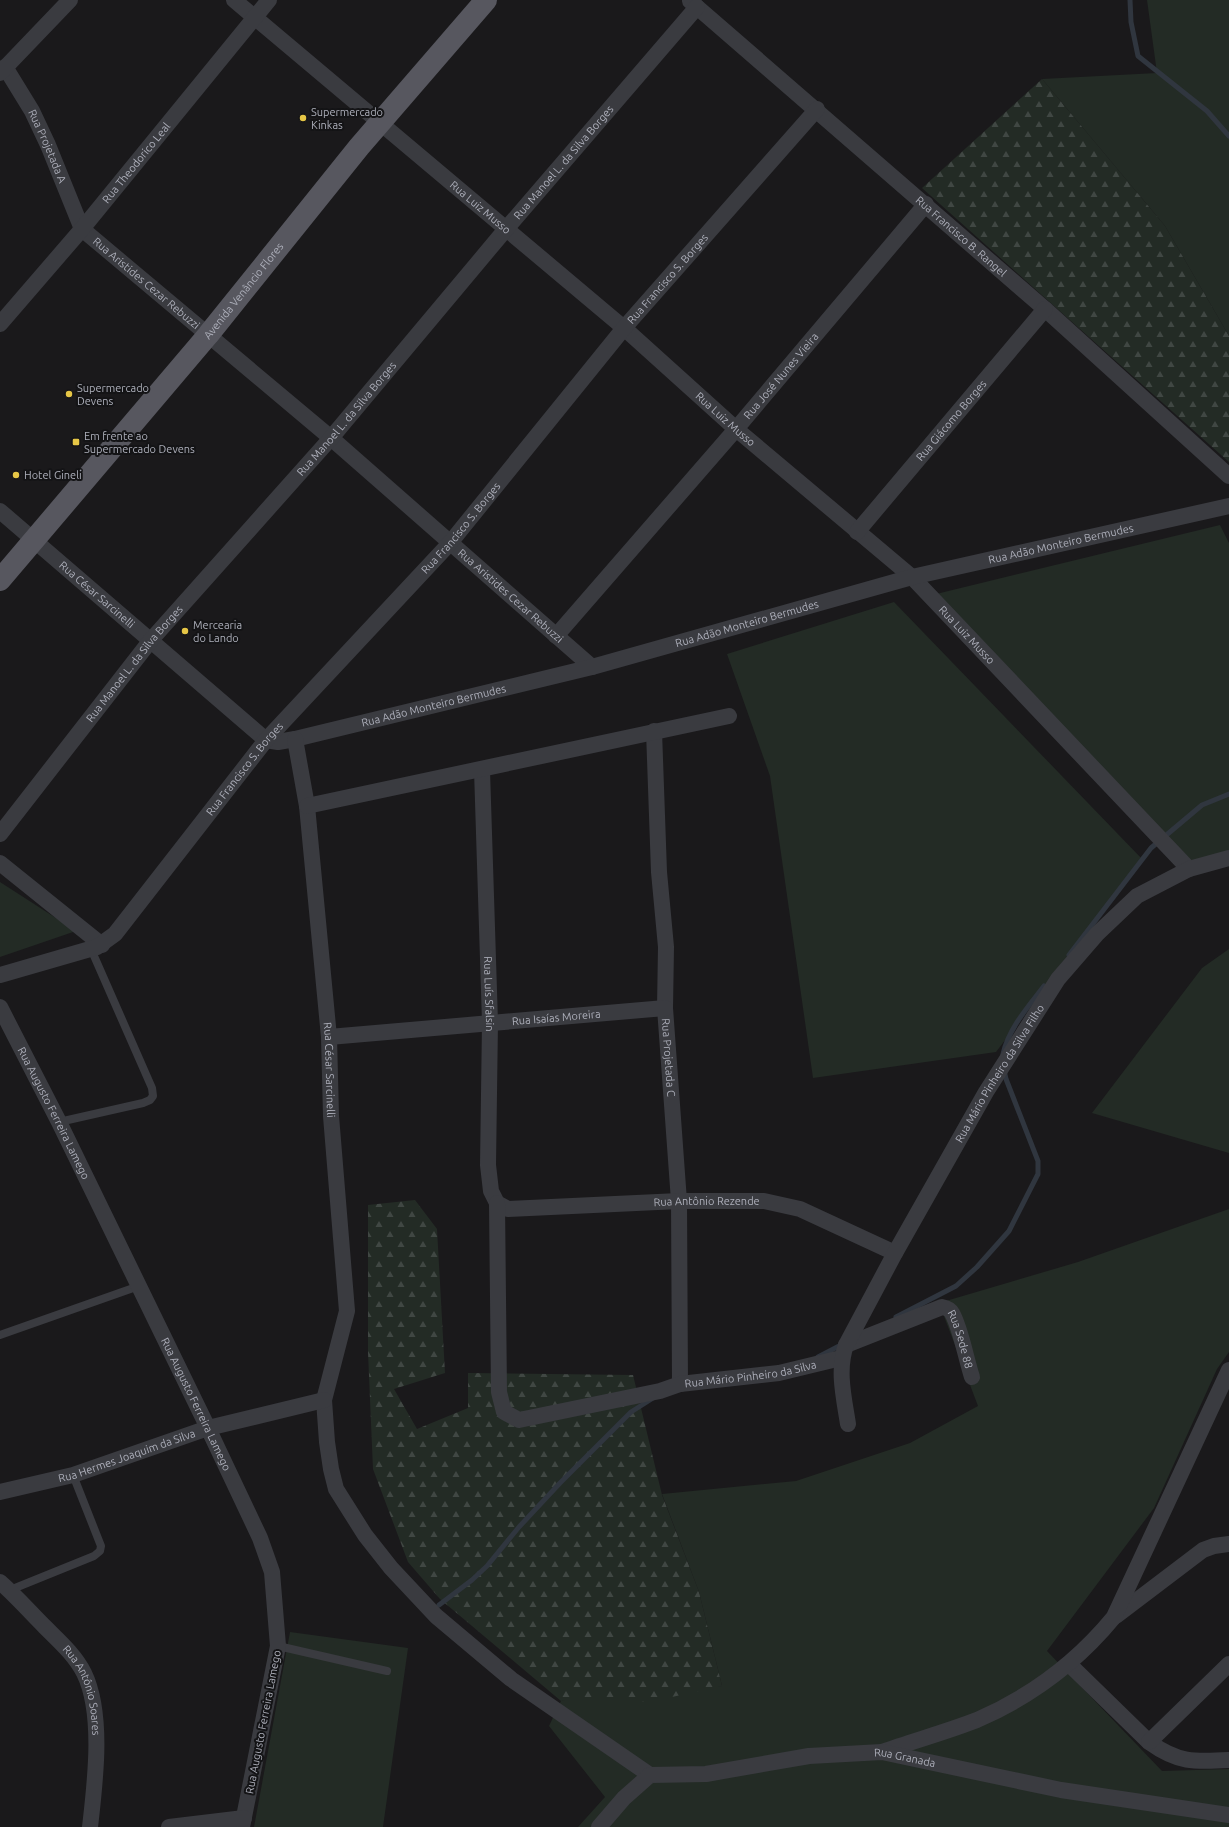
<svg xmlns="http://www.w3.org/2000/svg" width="1229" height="1827" font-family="Ubuntu,sans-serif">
	<defs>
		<pattern id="forest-firs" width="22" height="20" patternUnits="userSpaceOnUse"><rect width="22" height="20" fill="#232b25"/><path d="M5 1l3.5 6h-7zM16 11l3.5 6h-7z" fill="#404743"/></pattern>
	</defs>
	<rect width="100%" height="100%" fill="#1a191b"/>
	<path fill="#232b25" d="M 1147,0 L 1229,0 L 1229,336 L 1165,226 L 1042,79 L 1157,73 Z
		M 1220,525 L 1229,543 L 1229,852 L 1187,862 L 928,596 Z
		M 894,602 L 1143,860 L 996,1052 L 813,1078 L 770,776 L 727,654 Z
		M 0,882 L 76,931 L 0,957 Z
		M 1229,949 L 1229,1153 L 1092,1113 L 1202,968 Z
		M 1229,1209 L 1229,1352 L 1217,1369 L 1154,1508 L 1047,1651 L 1162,1771 L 1229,1769 L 1229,1827 L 578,1827 L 605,1797 L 549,1726 L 561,1701 L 571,1698 L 722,1686 L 699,1592 L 662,1494 L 796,1481 L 910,1443 L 978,1406 L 939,1303 L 1078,1262 Z
		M 290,1632 L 408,1648 L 383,1827 L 254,1827 Z"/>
	<path fill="url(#forest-firs)" d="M 1042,79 L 1165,226 L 1229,336 L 1229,462 L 922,188 Z
		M 415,1200 L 437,1229 L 445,1373 L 394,1389 L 417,1429 L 468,1408 L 468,1373 L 633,1375 L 662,1495 L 699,1592 L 722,1686 L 649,1702 L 578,1698 L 561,1701 L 440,1599 L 408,1562 L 373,1469 L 368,1352 L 368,1205 Z"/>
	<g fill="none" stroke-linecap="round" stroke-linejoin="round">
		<path stroke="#30363f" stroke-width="5" d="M 1130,0 L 1131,22 L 1138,56 L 1207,111 L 1229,136
			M 1069,955 L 1151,848 L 1202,805 L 1229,794
			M 1003,1054 C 1009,1028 1028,1007 1044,986
			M 896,1317 L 956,1286 L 977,1267 L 1009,1231 L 1038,1174 L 1038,1161 L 1006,1079 L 1004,1070
			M 818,1357 L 843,1344
			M 439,1605 L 472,1580 L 487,1566 L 519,1527 L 560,1483 L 631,1412 L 653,1398"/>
		<path stroke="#3a3b40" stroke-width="8" d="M 59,1122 L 143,1103 L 150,1100 L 153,1096 L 152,1088 L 91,949
			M 0,1335 L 139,1286
			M 10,1590 L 94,1556 L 100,1551 L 101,1546 L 73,1475
			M 278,1646 L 387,1671"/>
		<g stroke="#3a3b40" stroke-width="16">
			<path id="s1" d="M 234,0 L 624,328 L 736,429 L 912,577 L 1189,869"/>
			<path id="s2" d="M 690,1 L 1045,309 L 1229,476"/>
			<path id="s3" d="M 5,67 L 32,111 L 48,145 L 82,229 L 331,438 L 592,667"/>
			<path d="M 0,73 L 70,0"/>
			<path id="s4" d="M 0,324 L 82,229 L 269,0"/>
			<path id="s5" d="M 0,511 L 266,740 L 278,742 L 295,739 L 592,667 L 912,577 L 1229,506"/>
			<path id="s6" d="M 857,532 L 1045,309"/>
			<path id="s7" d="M 556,636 L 736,429 L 926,204"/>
			<path id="s8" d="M 654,731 L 659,872 L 666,947 L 665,1008 L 679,1201 L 680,1384"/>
			<path id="s9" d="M 295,739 L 307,806 L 329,1037 L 331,1116 L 347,1311 L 324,1400 L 327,1442 L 331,1469 L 336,1489 L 365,1535 L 391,1568 L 436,1616 L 511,1679 L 650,1775"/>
			<path id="s10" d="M 482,770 L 490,1022 L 488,1165 L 491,1191 L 497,1203 L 508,1209 L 679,1201 L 764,1201 L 800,1209 L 895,1253"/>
			<path d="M 307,806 L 729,716"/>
			<path id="s11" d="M 0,834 L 151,640 L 331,438 L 506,229 L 697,7"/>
			<path d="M 0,863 L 102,945"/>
			<path id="s12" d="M 0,975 L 97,947 L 115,934 L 266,740 L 450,543 L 624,328 L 817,109"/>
			<path id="s13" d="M 0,1007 L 59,1122 L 208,1428 L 260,1538 L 272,1572 L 278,1646 L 242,1827"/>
			<path id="s14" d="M 329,1037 L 665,1008"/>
			<path id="s15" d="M 497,1203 L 499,1392 L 504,1412 L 519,1420 L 660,1391 L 680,1384 L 779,1373 L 841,1358"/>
			<path id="s16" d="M 846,1345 L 942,1307 C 947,1308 950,1309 952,1313 C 961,1329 966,1359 972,1377"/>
			<path id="s17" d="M 848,1424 C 844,1398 837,1370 846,1345 L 895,1253 L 986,1092 L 1058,979 L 1097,934 L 1137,896 L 1189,869 L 1229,858"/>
			<path id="s18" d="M 0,1492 L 73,1475 L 208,1428 L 324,1400"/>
			<path id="s19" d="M 0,1582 C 16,1596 30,1612 45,1627 C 59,1641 75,1655 84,1673 C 104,1714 95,1783 90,1827"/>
			<path d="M 1116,1616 L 1203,1550 L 1214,1546 L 1229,1544"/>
			<path d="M 1069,1664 L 1149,1742 C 1178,1763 1194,1762 1229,1760"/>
			<path d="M 1149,1742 L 1229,1664"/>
			<path d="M 882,1752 C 913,1741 946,1732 977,1720 C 1030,1697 1077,1662 1114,1617 L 1229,1370"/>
			<path d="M 169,1827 L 244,1818"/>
			<path id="s20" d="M 599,1827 L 624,1798 L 650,1775 L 706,1774 L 809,1756 L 882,1752 L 1061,1790 L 1229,1815"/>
		</g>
		<path stroke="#57575f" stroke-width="22" id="s21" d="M 0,580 L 208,335 L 359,147 L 486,0"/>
	</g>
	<g fill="#e6c646" stroke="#141416" stroke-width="1.5">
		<circle cx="303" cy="118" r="4"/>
		<circle cx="69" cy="394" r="4"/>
		<rect x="72" y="438" width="8" height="8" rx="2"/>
		<circle cx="16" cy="475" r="4"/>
		<circle cx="185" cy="631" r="4"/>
	</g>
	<g text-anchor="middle" stroke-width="4" stroke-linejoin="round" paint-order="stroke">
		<g font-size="11" fill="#adafba" stroke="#141416" text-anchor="start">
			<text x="311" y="116">Supermercado<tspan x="311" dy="13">Kinkas</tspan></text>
			<text x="77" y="392">Supermercado<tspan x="77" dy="13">Devens</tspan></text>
			<text x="84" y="440">Em frente ao<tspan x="84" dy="13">Supermercado Devens</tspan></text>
			<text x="24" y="479">Hotel Gineli</text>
			<text x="193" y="629">Mercearia<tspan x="193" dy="13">do Lando</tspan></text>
		</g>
		<g font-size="11" fill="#adafba" stroke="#141416">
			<text dy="4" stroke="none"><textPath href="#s3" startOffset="90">Rua Projetada A</textPath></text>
			<text dy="4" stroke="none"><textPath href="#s11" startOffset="877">Rua Manoel L. da Silva Borges</textPath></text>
			<text dy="4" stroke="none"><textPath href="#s4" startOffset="211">Rua Theodorico Leal</textPath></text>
			<text dy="4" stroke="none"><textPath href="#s1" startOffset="322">Rua Luiz Musso</textPath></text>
			<text dy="4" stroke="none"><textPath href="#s2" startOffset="359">Rua Francisco B. Rangel</textPath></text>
			<text dy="4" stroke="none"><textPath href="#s12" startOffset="981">Rua Francisco S. Borges</textPath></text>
			<text dy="4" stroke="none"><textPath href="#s3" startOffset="264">Rua Aristides Cezar Rebuzzi</textPath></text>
			<text dy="4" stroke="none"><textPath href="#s21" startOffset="378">Avenida Venâncio Flores</textPath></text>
			<text dy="4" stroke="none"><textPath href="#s7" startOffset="344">Rua José Nunes Vieira</textPath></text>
			<text dy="4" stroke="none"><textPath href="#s11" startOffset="541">Rua Manoel L. da Silva Borges</textPath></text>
			<text dy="4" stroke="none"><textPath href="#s1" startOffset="646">Rua Luiz Musso</textPath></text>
			<text dy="4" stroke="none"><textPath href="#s6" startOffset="146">Rua Giácomo Borges</textPath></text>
			<text dy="4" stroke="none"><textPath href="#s12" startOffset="657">Rua Francisco S. Borges</textPath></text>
			<text dy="4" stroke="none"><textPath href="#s5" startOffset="1171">Rua Adão Monteiro Bermudes</textPath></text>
			<text dy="4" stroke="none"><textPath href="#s5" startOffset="128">Rua César Sarcinelli</textPath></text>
			<text dy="4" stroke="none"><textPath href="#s3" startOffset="744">Rua Aristides Cezar Rebuzzi</textPath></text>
			<text dy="4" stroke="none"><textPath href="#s5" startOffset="847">Rua Adão Monteiro Bermudes</textPath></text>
			<text dy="4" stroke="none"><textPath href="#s1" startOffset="970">Rua Luiz Musso</textPath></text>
			<text dy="4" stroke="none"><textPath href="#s11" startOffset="217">Rua Manoel L. da Silva Borges</textPath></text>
			<text dy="4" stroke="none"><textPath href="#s5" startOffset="523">Rua Adão Monteiro Bermudes</textPath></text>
			<text dy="4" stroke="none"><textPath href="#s12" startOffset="333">Rua Francisco S. Borges</textPath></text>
			<text dy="4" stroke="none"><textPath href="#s10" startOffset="224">Rua Luís Sfalsin</textPath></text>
			<text dy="4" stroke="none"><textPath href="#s14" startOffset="228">Rua Isaías Moreira</textPath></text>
			<text dy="4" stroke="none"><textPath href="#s8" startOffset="327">Rua Projetada C</textPath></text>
			<text dy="4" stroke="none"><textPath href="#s9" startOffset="333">Rua César Sarcinelli</textPath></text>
			<text dy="4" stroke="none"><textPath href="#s17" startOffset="392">Rua Mário Pinheiro da Silva Filho</textPath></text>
			<text dy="4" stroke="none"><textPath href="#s13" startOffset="119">Rua Augusto Ferreira Lamego</textPath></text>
			<text dy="4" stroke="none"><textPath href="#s10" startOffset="646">Rua Antônio Rezende</textPath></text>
			<text dy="4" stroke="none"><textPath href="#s16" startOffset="143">Rua Sede 88</textPath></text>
			<text dy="4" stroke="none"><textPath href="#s15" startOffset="463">Rua Mário Pinheiro da Silva</textPath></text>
			<text dy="4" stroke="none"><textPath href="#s13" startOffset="443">Rua Augusto Ferreira Lamego</textPath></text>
			<text dy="4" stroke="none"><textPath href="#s18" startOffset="132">Rua Hermes Joaquim da Silva</textPath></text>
			<text dy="4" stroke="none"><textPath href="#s19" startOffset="140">Rua Antônio Soares</textPath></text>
			<text transform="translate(263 1722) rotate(-79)" y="4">Rua Augusto Ferreira Lamego</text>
			<text dy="4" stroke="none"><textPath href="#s20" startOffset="330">Rua Granada</textPath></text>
		</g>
	</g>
</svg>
